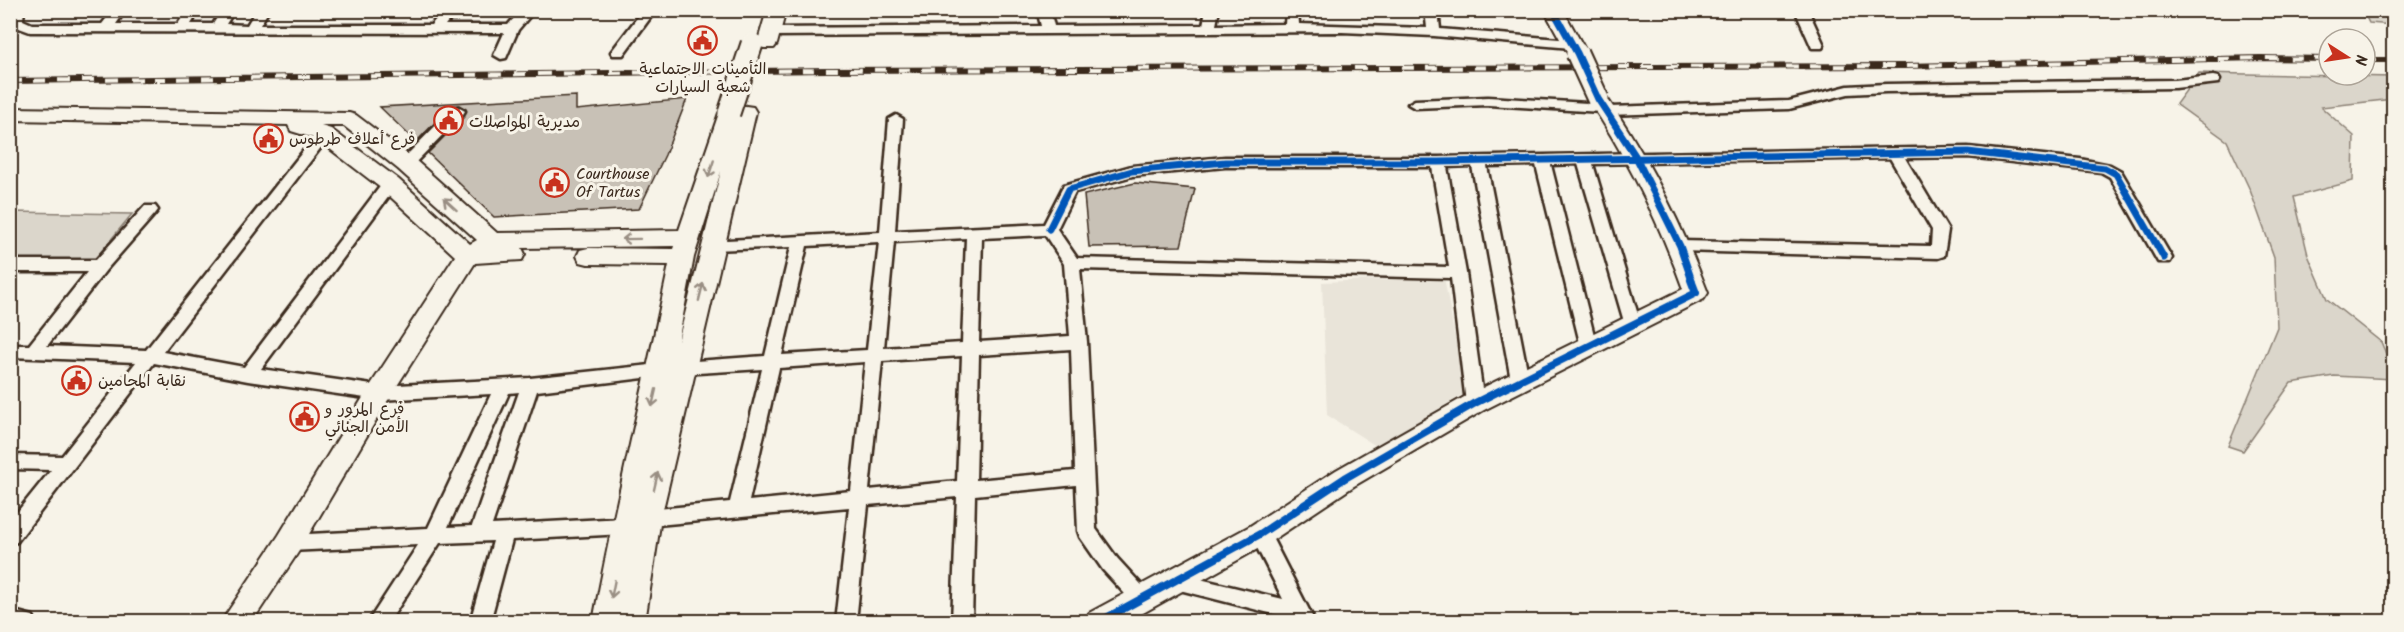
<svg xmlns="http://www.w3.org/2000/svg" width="2404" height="632" font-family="Kalam,'Playpen Sans Arabic',sans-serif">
	<rect width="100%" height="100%" fill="#f7f3e8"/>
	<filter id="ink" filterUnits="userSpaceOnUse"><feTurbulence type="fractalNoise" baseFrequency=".0167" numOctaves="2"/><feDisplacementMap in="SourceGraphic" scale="12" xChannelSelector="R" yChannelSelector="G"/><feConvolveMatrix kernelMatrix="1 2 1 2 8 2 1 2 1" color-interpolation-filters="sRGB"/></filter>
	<g filter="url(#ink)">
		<path fill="#e9e4d9" d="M 1444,277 L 1465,393 L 1376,446 L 1327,415 L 1322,282 Z"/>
		<path fill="#dbd6cb" stroke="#8b8074" stroke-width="1.5" d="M 2363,11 L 2393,11 L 2393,25 L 2369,23 Z
			M 2199,73 L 2393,77 L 2393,99 L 2321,107 L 2354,136 L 2353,181 L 2294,197 L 2308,255 L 2327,299 L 2381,342 L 2393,370 L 2393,379 L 2334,376 L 2291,383 L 2243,451 L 2228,446 L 2277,327 L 2274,257 L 2250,190 L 2227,141 L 2176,104 Z
			M 11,212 L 132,214 L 94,260 L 11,259 Z"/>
		<path fill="#c8c1b6" stroke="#3b2a1e" stroke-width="1.5" d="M 576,96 L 576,110 L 687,99 L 665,155 L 639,209 L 494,217 L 428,153 L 465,116 L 466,109 L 459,105 L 451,106 L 416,142 L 380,107 Z
			M 1135,183 L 1195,189 L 1181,246 L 1089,247 L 1084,195 Z"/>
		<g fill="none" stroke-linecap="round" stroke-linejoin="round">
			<defs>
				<path id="street" d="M 11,10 L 24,10 L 23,20 L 32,24 L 102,24 L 113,10 L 126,10 L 116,24 L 178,24 L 187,10 L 200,10 L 191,24 L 213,24 L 222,10 L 235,10 L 226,24 L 247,25 L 256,10 L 269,10 L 260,25 L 431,25 L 444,10 L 458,10 L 445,25 L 508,25 L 521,10 L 535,10 L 518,30 L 506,58 L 501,59 L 494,55 L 504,33 L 30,32 L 11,25 Z
					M 643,10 L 656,10 L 623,55 L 613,55 L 611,52 Z
					M 1037,10 L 1050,10 L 1054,26 L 1203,25 L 1206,10 L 1219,10 L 1216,25 L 1285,24 L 1286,10 L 1298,10 L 1299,24 L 1427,28 L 1425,10 L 1438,10 L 1440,29 L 1571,40 L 1578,44 L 1571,48 L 1434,36 L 1342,32 L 770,36 L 763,32 L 770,28 L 1041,26 Z
					M 1795,10 L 1808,10 L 1824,45 L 1822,48 L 1812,48 Z
					M 2213,76 L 2218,77 L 2220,80 L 2218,83 L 2175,88 L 1886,92 L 1848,94 L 1789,109 L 1607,115 L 1601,112 L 1488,105 L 1415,108 L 1408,104 L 1415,100 L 1488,97 L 1604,104 L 1610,107 L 1789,101 L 1848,86 L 1886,84 L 2175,80 Z
					M 458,107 L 465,111 L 463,114 L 411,167 L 401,167 L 399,164 L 401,161 L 453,108 Z
					M 896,115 L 903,119 L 895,231 L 1044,224 L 1064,185 L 1132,166 L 1225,157 L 1439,157 L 1968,147 L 2080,159 L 2110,165 L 2121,171 L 2172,258 L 2170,262 L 2158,262 L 2110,177 L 2101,172 L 1968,157 L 1905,158 L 1948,230 L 1944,256 L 1938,258 L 1680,251 L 1674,250 L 1672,246 L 1674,242 L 1680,241 L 1931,246 L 1932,230 L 1890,158 L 1593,164 L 1641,325 L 1639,329 L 1627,329 L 1625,325 L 1578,164 L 1551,165 L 1597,347 L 1595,351 L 1589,353 L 1583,351 L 1581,347 L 1536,165 L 1487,166 L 1529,380 L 1526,385 L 1520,387 L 1514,385 L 1511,380 L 1472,166 L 1447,167 L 1466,273 L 1484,403 L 1481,408 L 1475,410 L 1469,408 L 1466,403 L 1451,278 L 1080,269 L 1087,342 L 1096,529 L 1117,558 L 1149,593 L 1152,599 L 1149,605 L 1142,608 L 1135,605 L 1103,570 L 1080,537 L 1078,531 L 1076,485 L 975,495 L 972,622 L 952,622 L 957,497 L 868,505 L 856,622 L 836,622 L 849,507 L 647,526 L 640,524 L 638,518 L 640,512 L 647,510 L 730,502 L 762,369 L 682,374 L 676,373 L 673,368 L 676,363 L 682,362 L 765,356 L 791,247 L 713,250 L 707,249 L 705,245 L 707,241 L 880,232 L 889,119 ZM 1225,167 L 1432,167 L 1449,267 L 1077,258 L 1057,229 L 1075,192 L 1132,176 ZM 1045,235 L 1064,264 L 1070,336 L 979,342 L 982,238 ZM 966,238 L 962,343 L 884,348 L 894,242 ZM 879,242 L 867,350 L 782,355 L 807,246 ZM 1071,349 L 1075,471 L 976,480 L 979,355 ZM 962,356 L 957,481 L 869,490 L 882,361 ZM 865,362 L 851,491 L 749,501 L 779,368 Z
					M 324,129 L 331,134 L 329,137 L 163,352 L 244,367 L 385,180 L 395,180 L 397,184 L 395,188 L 261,369 L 379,386 L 530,378 L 660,364 L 666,365 L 669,370 L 666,375 L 660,376 L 537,391 L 492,525 L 624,518 L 631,520 L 633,526 L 631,532 L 624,534 L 512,540 L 490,622 L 470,622 L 493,541 L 440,543 L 389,622 L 368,622 L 418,545 L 289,551 L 282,549 L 279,543 L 282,537 L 289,535 L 428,528 L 491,394 L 379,400 L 248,381 L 154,363 L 17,542 L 10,544 L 10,521 L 51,470 L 10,469 L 10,455 L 62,456 L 136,362 L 10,357 L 10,345 L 29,345 L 87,272 L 10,272 L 10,260 L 96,260 L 145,206 L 155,206 L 158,210 L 155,214 L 106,270 L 47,346 L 146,350 L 319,131 ZM 519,392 L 472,526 L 448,527 L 509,393 Z
					M 1260,526 L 1267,528 L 1310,612 L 1313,618 L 1311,622 L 1295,622 L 1293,619 L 1168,587 L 1165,581 L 1168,575 L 1175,573 L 1283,599 L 1250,534 L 1253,528 Z
					M 10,610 L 33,616 L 36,622 L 10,622 Z"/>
				<path id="secondary" d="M 767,10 L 786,10 L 777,44 L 774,48 L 760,48 L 757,44 Z
					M 1544,10 L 1563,10 L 1587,53 L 1584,57 L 1570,57 Z
					M 1598,93 L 1605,95 C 1648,157 1681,222 1708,293 L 1704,299 L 1484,410 L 1354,486 L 1270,542 L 1127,622 L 1085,622 L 1089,613 L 1250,526 L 1336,470 L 1466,396 L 1683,289 C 1659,222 1628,159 1588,99 L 1591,95 Z
					M 746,106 L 753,107 L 756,112 L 661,518 L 645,622 L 593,622 C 615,502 645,384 669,265 L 588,264 L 580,262 L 577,256 L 580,250 L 588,248 L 673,249 L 674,246 L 522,248 L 525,254 L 522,260 L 475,263 L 388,400 L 299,551 L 252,622 L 221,622 L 279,535 L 370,386 L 455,256 L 382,189 L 317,139 L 291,131 L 288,125 L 10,120 L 10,108 L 349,113 L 356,115 L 414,159 L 497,233 L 679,230 L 719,113 L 722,108 L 729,107 L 737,110 ZM 321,126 L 344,126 L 398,169 L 477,240 L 470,244 L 398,179 L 331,129 ZM 721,171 L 678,342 L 694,257 Z"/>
			</defs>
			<use href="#street" stroke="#3b2a1e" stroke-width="5"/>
			<use href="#secondary" stroke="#3b2a1e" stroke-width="4"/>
			<use href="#street" fill="#f7f3e8" fill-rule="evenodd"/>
			<use href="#secondary" fill="#f7f3e8" fill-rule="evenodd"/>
			<defs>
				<path id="rail" d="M 2365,60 L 2394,60
					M 10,81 L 827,70 L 1904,66 L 2260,58 L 2329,59"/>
			</defs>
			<use href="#rail" stroke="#3b2a1e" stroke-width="6"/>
			<use href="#rail" stroke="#f7f3e8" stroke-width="4" stroke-dasharray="12" stroke-linecap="butt"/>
			<defs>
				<path id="secondary-bridge" d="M 1577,53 L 1598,99
					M 729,113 L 752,44"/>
			</defs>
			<use href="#secondary-bridge" stroke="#3b2a1e" stroke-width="25" stroke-linecap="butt"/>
			<use href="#secondary-bridge" stroke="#f7f3e8" stroke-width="21"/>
			<defs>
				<path id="cycleway-far1" d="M 1553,10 L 1577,53 L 1598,99 L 1636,157 L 1680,246 L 1692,281
					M 1049,229 L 1069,189 L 1132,171 L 1225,162 L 1439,162 L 1968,152 L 2105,168 L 2116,174 L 2164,258"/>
				<path id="cycleway" d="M 1099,622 L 1260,534 L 1345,478 L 1475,403 L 1696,293 L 1691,280"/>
			</defs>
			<use href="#cycleway-far1" stroke="#f7f3e8" stroke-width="10"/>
			<use href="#cycleway" stroke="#f7f3e8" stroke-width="12"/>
			<use href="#cycleway-far1" stroke="#0057b8" stroke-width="7"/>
			<use href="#cycleway" stroke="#0057b8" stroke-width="8"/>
		</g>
		<defs><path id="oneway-shaft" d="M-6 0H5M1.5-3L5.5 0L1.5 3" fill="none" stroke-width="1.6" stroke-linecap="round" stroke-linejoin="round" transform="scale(1.5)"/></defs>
		<g stroke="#998e83">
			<use href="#oneway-shaft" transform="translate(711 169) rotate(108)"/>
			<use href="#oneway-shaft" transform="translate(450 204) rotate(-138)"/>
			<use href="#oneway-shaft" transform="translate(631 239) rotate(179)"/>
			<use href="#oneway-shaft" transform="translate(701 292) rotate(-76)"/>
			<use href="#oneway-shaft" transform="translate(654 398) rotate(103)"/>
			<use href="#oneway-shaft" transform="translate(656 481) rotate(-77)"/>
			<use href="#oneway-shaft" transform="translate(613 589) rotate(101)"/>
		</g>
	</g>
	<defs>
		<symbol id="civic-ring" viewBox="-11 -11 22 22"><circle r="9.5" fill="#f7f3e8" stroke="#c8321e" stroke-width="1.5"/><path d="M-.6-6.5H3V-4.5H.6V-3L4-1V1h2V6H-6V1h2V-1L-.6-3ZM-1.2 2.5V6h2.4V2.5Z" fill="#c8321e"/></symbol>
	</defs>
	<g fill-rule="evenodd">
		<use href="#civic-ring" x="686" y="24" width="33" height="33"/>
		<use href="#civic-ring" x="432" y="104" width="33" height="33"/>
		<use href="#civic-ring" x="252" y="122" width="33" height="33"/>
		<use href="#civic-ring" x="538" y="166" width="33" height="33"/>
		<use href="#civic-ring" x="60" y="364" width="33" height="33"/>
		<use href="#civic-ring" x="288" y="400" width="33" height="33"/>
	</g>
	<g text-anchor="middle" stroke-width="6" stroke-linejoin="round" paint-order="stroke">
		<g font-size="16" fill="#3b2a1e" stroke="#f7f3e8" text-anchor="start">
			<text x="703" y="74" text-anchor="middle">التأمينات الاجتماعية<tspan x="703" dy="18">شعبة السيارات</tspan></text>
			<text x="469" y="127">مديرية المواصلات</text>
			<text x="289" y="144">فرع أعلاف طرطوس</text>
			<text x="576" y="179">Courthouse<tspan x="576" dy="18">Of Tartus</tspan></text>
			<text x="98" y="386">نقابة المحامين</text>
			<text x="325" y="414">فرع المرور و<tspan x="325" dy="18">الأمن الجنائي</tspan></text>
		</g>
	</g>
	<rect width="2404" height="632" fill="none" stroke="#f7f3e8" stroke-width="36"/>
	<rect x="18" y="18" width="2368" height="596" fill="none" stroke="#3b2a1e" stroke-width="2" filter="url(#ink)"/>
	<g transform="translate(2347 57) rotate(102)"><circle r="28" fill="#f7f3e8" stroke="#aca397" stroke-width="1.5"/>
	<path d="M0-4.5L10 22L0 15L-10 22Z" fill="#c8321e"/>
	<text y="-9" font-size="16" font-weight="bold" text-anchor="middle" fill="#3b2a1e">N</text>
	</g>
</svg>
